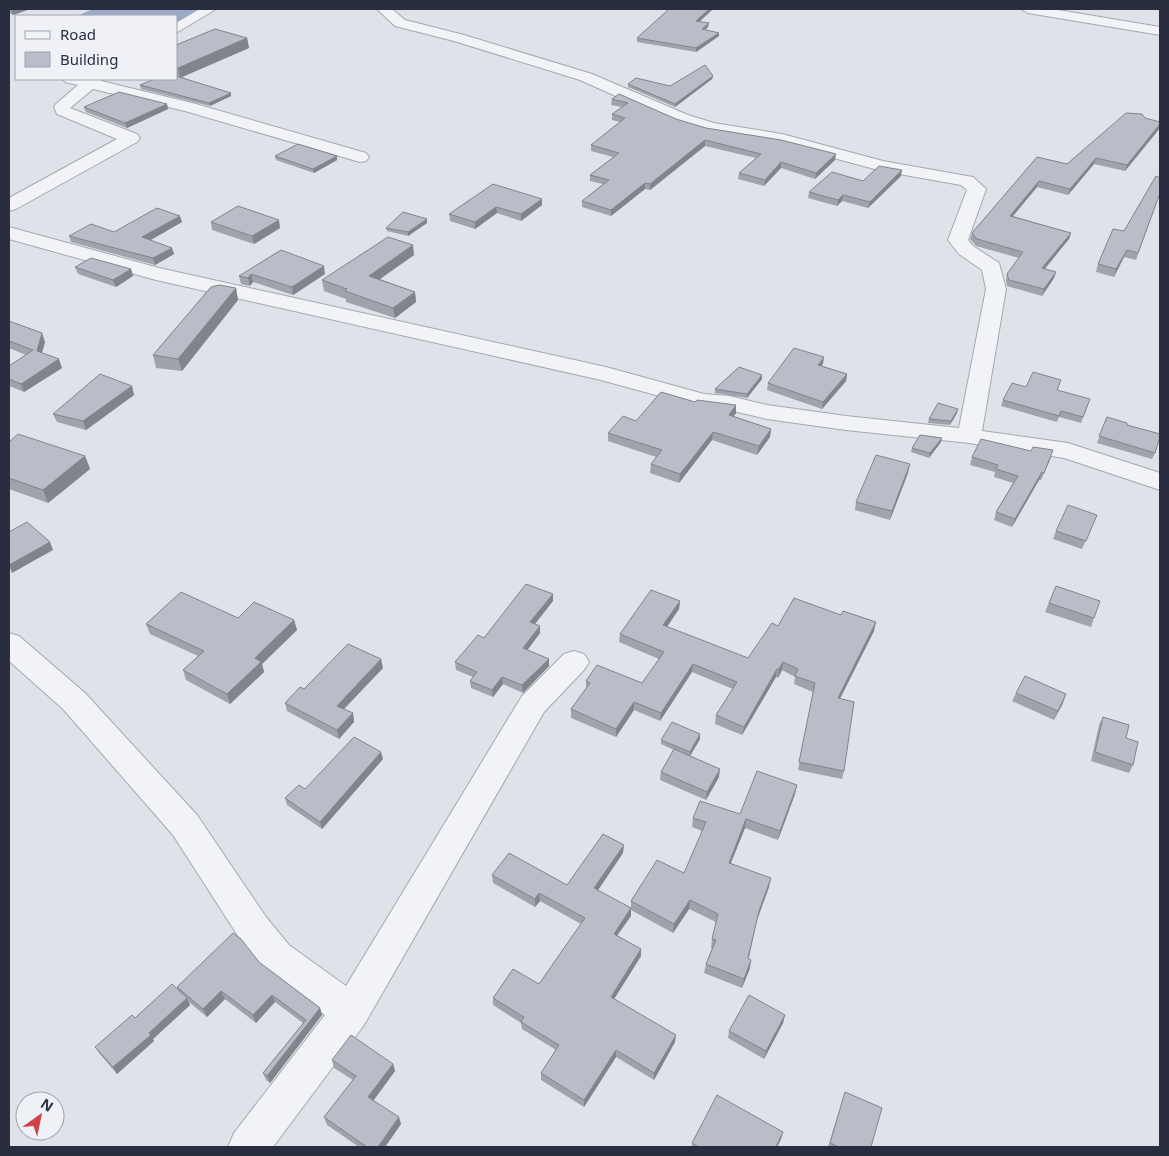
<svg xmlns="http://www.w3.org/2000/svg" width="1169" height="1156" font-family="'Noto Sans',sans-serif">
	<rect width="100%" height="100%" fill="#dfe2e8"/>
	<path fill="#9aabc9" d="M 93,9 L 195,9 L 197,12 L 176,28 L 176,16 L 77,16 Z"/>
	<g fill="none" stroke-linecap="round" stroke-linejoin="round">
		<defs>
			<path id="minor" d="M 200,9 L 216,9 L 176,33 L 176,23 Z
				M 377,9 L 392,9 L 405,20 L 464,35 L 592,74 L 688,115 L 714,123 L 782,134 L 883,161 L 967,176 L 973,177 L 986,189 L 968,240 L 973,246 L 999,263 L 1006,289 L 982,431 L 1068,443 L 1160,473 L 1160,490 L 1064,458 L 969,443 L 846,430 L 767,419 L 729,410 L 703,408 L 601,380 L 156,280 L 9,239 L 9,227 L 159,268 L 606,367 L 704,394 L 729,396 L 767,405 L 846,416 L 959,428 L 986,289 L 982,270 L 959,254 L 948,240 L 967,190 L 961,185 L 882,171 L 781,144 L 706,132 L 676,123 L 580,80 L 454,41 L 395,26 Z
				M 1021,9 L 1052,9 L 1160,27 L 1160,35 L 1028,13 Z
				M 63,79 L 103,79 L 101,81 L 196,104 L 366,153 L 369,157 L 366,161 L 360,162 L 185,111 L 93,89 L 70,108 L 137,134 L 140,138 L 137,142 L 16,209 L 9,211 L 9,198 L 117,139 L 57,114 L 54,107 L 56,104 L 78,85 L 65,82 Z
				M 9,633 L 19,636 L 85,693 L 197,815 L 266,917 L 289,945 L 346,986 L 522,696 L 564,654 L 574,651 L 584,654 L 589,662 L 584,670 L 544,712 L 364,1025 L 273,1147 L 228,1147 L 234,1133 L 325,1015 L 263,969 L 240,939 L 173,835 L 63,709 L 9,661 Z"/>
		</defs>
		<use href="#minor" stroke="#a4a8b2" stroke-width="2"/>
		<use href="#minor" fill="#f2f3f7" fill-rule="evenodd"/>
	</g>
	<path fill="#a0a3ac" d="M 9,9 L 30,9 L 13,15 L 9,13 Z
		M 669,9 L 713,9 L 700,21 L 708,27 L 705,30 L 719,36 L 696,52 L 637,42 L 637,38 Z
		M 247,38 L 249,48 L 181,77 L 231,96 L 210,106 L 141,89 L 140,85 L 176,79 L 176,45 Z
		M 713,76 L 712,79 L 675,107 L 628,87 L 628,84 L 670,86 Z
		M 619,94 L 676,119 L 706,128 L 835,160 L 815,179 L 781,168 L 764,186 L 738,179 L 739,173 L 756,158 L 705,146 L 650,190 L 645,189 L 611,216 L 582,207 L 582,201 L 603,184 L 590,181 L 590,175 L 613,157 L 591,151 L 591,145 L 620,122 L 612,120 L 612,114 L 622,107 L 611,105 L 612,99 Z
		M 167,104 L 168,109 L 127,128 L 86,112 L 84,107 Z
		M 1145,118 L 1160,128 L 1125,171 L 1094,164 L 1068,195 L 1037,187 L 1013,216 L 1071,233 L 1069,239 L 1045,269 L 1056,272 L 1054,278 L 1042,296 L 1007,286 L 1006,280 L 1007,274 L 1019,258 L 976,246 L 970,239 L 972,233 L 1037,157 L 1067,164 Z
		M 275,156 L 337,156 L 337,160 L 314,173 L 276,160 Z
		M 901,176 L 868,208 L 842,201 L 837,206 L 808,198 L 809,192 L 863,181 Z
		M 493,184 L 542,205 L 521,221 L 497,213 L 475,229 L 450,221 L 449,214 Z
		M 1160,193 L 1136,260 L 1124,257 L 1114,277 L 1096,272 L 1098,264 L 1124,231 Z
		M 182,222 L 150,240 L 172,248 L 174,254 L 155,265 L 71,242 L 69,236 L 114,232 Z
		M 211,222 L 280,228 L 254,244 L 212,230 Z
		M 427,223 L 408,236 L 387,231 L 386,228 Z
		M 281,250 L 325,274 L 293,295 L 253,282 L 250,286 L 241,284 L 239,276 Z
		M 414,255 L 380,279 L 415,292 L 416,302 L 395,318 L 346,302 L 346,299 L 324,291 L 322,280 Z
		M 75,267 L 131,269 L 133,276 L 116,287 L 78,274 Z
		M 236,288 L 238,300 L 182,371 L 156,368 L 153,355 Z
		M 9,321 L 45,342 L 42,353 L 62,368 L 24,392 L 9,386 L 9,366 L 26,355 L 9,348 Z
		M 823,364 L 821,366 L 847,374 L 846,381 L 822,409 L 767,390 L 768,383 Z
		M 762,375 L 762,379 L 747,398 L 715,393 L 715,389 Z
		M 1061,380 L 1057,390 L 1088,405 L 1081,423 L 1059,417 L 1057,422 L 1001,406 L 1003,400 L 1026,387 Z
		M 132,386 L 134,395 L 86,430 L 57,422 L 53,414 Z
		M 695,402 L 736,405 L 736,413 L 733,416 L 771,429 L 770,437 L 757,455 L 712,440 L 679,483 L 650,473 L 651,464 L 656,457 L 608,441 L 608,433 L 636,421 Z
		M 957,413 L 950,425 L 928,423 L 929,419 Z
		M 1107,417 L 1127,425 L 1155,453 L 1152,459 L 1097,443 Z
		M 9,442 L 85,456 L 90,469 L 48,503 L 9,489 Z
		M 941,442 L 929,458 L 911,452 L 912,448 Z
		M 972,457 L 1051,458 L 1041,480 L 1039,480 L 1012,527 L 994,520 L 996,512 L 1013,483 L 994,477 L 995,472 L 970,465 Z
		M 908,473 L 890,520 L 855,510 L 856,502 Z
		M 1097,515 L 1082,549 L 1053,539 L 1056,531 Z
		M 1056,586 L 1094,618 L 1091,627 L 1045,612 Z
		M 553,594 L 553,601 L 535,624 L 540,633 L 527,650 L 549,659 L 549,666 L 523,693 L 503,684 L 493,697 L 471,688 L 470,681 L 473,677 L 456,670 L 455,662 L 484,638 Z
		M 680,601 L 679,609 L 667,627 L 748,658 L 778,626 L 874,631 L 840,699 L 844,771 L 842,779 L 798,770 L 813,692 L 794,684 L 795,677 L 782,670 L 778,678 L 776,677 L 742,735 L 715,724 L 716,715 L 733,689 L 692,672 L 660,721 L 634,710 L 616,737 L 571,718 L 571,709 L 586,689 L 586,681 L 642,683 L 659,659 L 619,642 L 620,634 Z
		M 238,618 L 294,620 L 297,630 L 262,664 L 264,672 L 230,704 L 186,680 L 183,670 L 198,656 L 150,634 L 146,624 Z
		M 383,668 L 344,709 L 353,713 L 354,722 L 339,739 L 287,711 L 285,703 L 304,689 Z
		M 1016,693 L 1063,703 L 1054,720 L 1012,701 Z
		M 1103,717 L 1126,738 L 1133,765 L 1129,773 L 1091,761 L 1099,725 Z
		M 700,739 L 690,756 L 719,777 L 706,800 L 660,780 L 661,772 L 674,750 L 661,744 L 661,740 Z
		M 383,759 L 322,829 L 287,805 L 285,798 L 305,789 Z
		M 795,794 L 778,840 L 745,828 L 731,863 L 769,887 L 757,920 L 749,958 L 750,968 L 742,988 L 704,973 L 706,964 L 712,948 L 711,948 L 712,939 L 716,922 L 689,909 L 673,933 L 631,910 L 631,901 L 684,873 L 702,831 L 692,827 L 693,818 L 740,814 Z
		M 623,853 L 598,890 L 631,916 L 617,936 L 641,949 L 641,956 L 614,999 L 675,1042 L 654,1080 L 616,1057 L 584,1107 L 541,1080 L 541,1073 L 556,1050 L 522,1029 L 521,1023 L 493,1005 L 493,998 L 539,984 L 581,924 L 540,901 L 535,907 L 493,883 L 492,875 L 567,885 Z
		M 259,962 L 320,1008 L 322,1015 L 270,1083 L 266,1080 L 263,1073 L 303,1023 L 275,1002 L 256,1023 L 225,999 L 207,1017 L 189,1002 L 190,1005 L 153,1039 L 154,1041 L 117,1074 L 99,1053 L 95,1047 L 135,1018 L 178,989 L 177,987 Z
		M 785,1015 L 783,1023 L 764,1059 L 728,1038 L 729,1031 Z
		M 332,1060 L 393,1064 L 395,1071 L 373,1100 L 401,1124 L 385,1147 L 359,1147 L 327,1125 L 324,1117 L 353,1080 L 334,1068 Z
		M 845,1092 L 871,1147 L 828,1147 Z
		M 783,1132 L 781,1139 L 777,1147 L 692,1147 L 692,1143 Z"/>
	<path fill="#82848c" d="M 16,9 L 30,9 L 13,15 L 11,10 Z
		M 709,9 L 713,9 L 696,25 L 696,21 Z
		M 709,23 L 708,27 L 702,33 L 702,29 Z
		M 719,33 L 719,36 L 696,52 L 696,48 Z
		M 247,38 L 249,48 L 180,78 L 178,68 Z
		M 713,76 L 712,79 L 675,107 L 675,104 Z
		M 231,93 L 231,96 L 210,106 L 209,103 Z
		M 167,104 L 168,109 L 127,128 L 125,123 Z
		M 1160,124 L 1160,128 L 1125,171 L 1127,165 Z
		M 705,140 L 705,146 L 650,190 L 650,184 Z
		M 836,154 L 835,160 L 815,179 L 816,173 Z
		M 337,156 L 337,160 L 314,173 L 313,169 Z
		M 1096,158 L 1094,164 L 1068,195 L 1070,189 Z
		M 781,162 L 781,168 L 764,186 L 765,180 Z
		M 902,170 L 901,176 L 868,208 L 870,202 Z
		M 1039,181 L 1037,187 L 1008,222 L 1010,216 Z
		M 645,183 L 645,189 L 611,216 L 611,210 Z
		M 843,195 L 842,201 L 837,206 L 838,200 Z
		M 542,199 L 542,205 L 521,221 L 521,214 Z
		M 496,207 L 497,213 L 475,229 L 475,222 Z
		M 180,216 L 182,222 L 144,244 L 142,237 Z
		M 427,219 L 427,223 L 408,236 L 408,232 Z
		M 279,220 L 280,228 L 254,244 L 252,236 Z
		M 1071,233 L 1069,239 L 1040,274 L 1042,268 Z
		M 413,245 L 414,255 L 370,286 L 369,276 Z
		M 172,248 L 174,254 L 155,265 L 153,258 Z
		M 1127,250 L 1124,257 L 1114,277 L 1116,269 Z
		M 324,266 L 325,274 L 293,295 L 292,287 Z
		M 131,269 L 133,276 L 116,287 L 113,280 Z
		M 1056,272 L 1054,278 L 1042,296 L 1044,289 Z
		M 251,274 L 253,282 L 250,286 L 248,278 Z
		M 236,288 L 238,300 L 182,371 L 178,359 Z
		M 415,292 L 416,302 L 395,318 L 393,308 Z
		M 42,333 L 45,342 L 40,359 L 37,351 Z
		M 824,357 L 823,364 L 817,371 L 818,365 Z
		M 59,359 L 62,368 L 24,392 L 21,384 Z
		M 847,374 L 846,381 L 822,409 L 823,402 Z
		M 762,375 L 762,379 L 747,398 L 747,394 Z
		M 132,386 L 134,395 L 86,430 L 83,421 Z
		M 736,405 L 736,413 L 728,424 L 729,415 Z
		M 958,409 L 957,413 L 950,425 L 951,421 Z
		M 771,429 L 770,437 L 757,455 L 759,446 Z
		M 713,432 L 712,440 L 679,483 L 680,474 Z
		M 942,438 L 941,442 L 929,458 L 930,453 Z
		M 85,456 L 90,469 L 48,503 L 43,490 Z
		M 910,464 L 908,473 L 890,520 L 892,511 Z
		M 1042,472 L 1039,480 L 1012,527 L 1015,519 Z
		M 50,542 L 53,550 L 12,573 L 9,565 Z
		M 553,594 L 553,601 L 530,630 L 530,622 Z
		M 680,601 L 679,609 L 662,634 L 663,625 Z
		M 294,620 L 297,630 L 262,664 L 264,672 L 230,704 L 227,694 L 255,658 Z
		M 876,622 L 874,631 L 836,706 L 838,698 Z
		M 540,626 L 540,633 L 523,656 L 523,648 Z
		M 381,659 L 383,668 L 339,714 L 337,706 Z
		M 549,659 L 549,666 L 523,693 L 522,685 Z
		M 783,662 L 782,670 L 778,678 L 779,669 Z
		M 693,664 L 692,672 L 660,721 L 661,713 Z
		M 777,669 L 776,677 L 742,735 L 744,727 Z
		M 502,677 L 503,684 L 493,697 L 492,690 Z
		M 1066,694 L 1063,703 L 1054,720 L 1058,711 Z
		M 634,702 L 634,710 L 616,737 L 616,729 Z
		M 353,713 L 354,722 L 339,739 L 337,730 Z
		M 700,734 L 700,739 L 690,756 L 690,752 Z
		M 381,752 L 383,759 L 322,829 L 320,822 Z
		M 720,769 L 719,777 L 706,800 L 707,792 Z
		M 797,785 L 795,794 L 778,840 L 780,831 Z
		M 746,819 L 745,828 L 727,872 L 729,863 Z
		M 624,845 L 623,853 L 594,896 L 594,888 Z
		M 771,878 L 769,887 L 757,920 L 759,911 Z
		M 539,893 L 540,901 L 535,907 L 535,899 Z
		M 690,900 L 689,909 L 673,933 L 674,924 Z
		M 631,908 L 631,916 L 613,941 L 614,934 Z
		M 641,949 L 641,956 L 611,1004 L 611,997 Z
		M 751,960 L 750,968 L 742,988 L 744,979 Z
		M 221,991 L 225,999 L 207,1017 L 203,1009 Z
		M 272,995 L 275,1002 L 256,1023 L 253,1015 Z
		M 187,998 L 190,1005 L 153,1039 L 154,1041 L 117,1074 L 113,1067 Z
		M 320,1008 L 322,1015 L 270,1083 L 267,1076 Z
		M 785,1015 L 783,1023 L 764,1059 L 766,1051 Z
		M 676,1035 L 675,1042 L 654,1080 L 654,1073 Z
		M 616,1050 L 616,1057 L 584,1107 L 584,1100 Z
		M 393,1064 L 395,1071 L 371,1104 L 368,1097 Z
		M 399,1117 L 401,1124 L 385,1147 L 378,1147 Z
		M 783,1132 L 781,1139 L 777,1147 L 776,1147 Z"/>
	<path fill="#babdc8" stroke="#82848c" d="M 669,9 L 709,9 L 696,21 L 709,23 L 702,29 L 719,33 L 696,48 L 637,38 Z
		M 215,29 L 247,38 L 178,68 L 176,68 L 176,45 Z
		M 705,65 L 713,76 L 675,104 L 628,84 L 636,78 L 670,86 Z
		M 176,76 L 231,93 L 209,103 L 140,85 L 155,79 L 176,79 Z
		M 119,92 L 167,104 L 125,123 L 84,107 Z
		M 619,94 L 676,119 L 706,128 L 781,140 L 836,154 L 816,173 L 781,162 L 765,180 L 739,173 L 761,154 L 705,140 L 650,184 L 645,183 L 611,210 L 582,201 L 609,180 L 590,175 L 619,153 L 591,145 L 625,118 L 612,114 L 628,103 L 612,99 Z
		M 1126,113 L 1142,114 L 1145,118 L 1160,122 L 1160,124 L 1127,165 L 1096,158 L 1070,189 L 1039,181 L 1010,216 L 1071,233 L 1042,268 L 1056,272 L 1044,289 L 1009,280 L 1007,274 L 1023,252 L 977,239 L 972,233 L 1037,157 L 1067,164 Z
		M 298,144 L 337,156 L 313,169 L 275,156 Z
		M 879,166 L 902,170 L 870,202 L 843,195 L 838,200 L 809,192 L 832,172 L 863,181 Z
		M 1156,176 L 1160,178 L 1160,193 L 1138,253 L 1127,250 L 1116,269 L 1098,264 L 1113,229 L 1124,231 Z
		M 493,184 L 542,199 L 521,214 L 496,207 L 475,222 L 449,214 Z
		M 238,206 L 279,220 L 252,236 L 211,222 Z
		M 157,208 L 180,216 L 142,237 L 172,248 L 153,258 L 69,236 L 91,224 L 114,232 Z
		M 403,212 L 427,219 L 408,232 L 386,228 Z
		M 388,237 L 413,245 L 369,276 L 415,292 L 393,308 L 345,291 L 347,289 L 322,280 Z
		M 281,250 L 324,266 L 292,287 L 251,274 L 248,278 L 239,276 Z
		M 91,258 L 131,269 L 113,280 L 75,267 Z
		M 219,285 L 236,288 L 178,359 L 153,355 L 211,287 Z
		M 9,321 L 42,333 L 37,351 L 59,359 L 21,384 L 9,379 L 9,366 L 33,350 L 9,341 Z
		M 794,348 L 824,357 L 818,365 L 847,374 L 823,402 L 768,383 Z
		M 739,367 L 762,375 L 747,394 L 715,389 Z
		M 1033,372 L 1061,380 L 1057,390 L 1090,399 L 1083,417 L 1061,411 L 1059,416 L 1003,400 L 1012,383 L 1026,387 Z
		M 100,374 L 132,386 L 83,421 L 53,414 Z
		M 661,392 L 695,402 L 697,400 L 736,405 L 729,415 L 771,429 L 759,446 L 713,432 L 680,474 L 651,464 L 662,450 L 608,433 L 623,416 L 636,421 Z
		M 938,403 L 958,409 L 951,421 L 929,419 Z
		M 1107,417 L 1127,423 L 1127,425 L 1160,434 L 1160,437 L 1155,453 L 1099,436 Z
		M 18,434 L 85,456 L 43,490 L 9,478 L 9,442 Z
		M 920,435 L 942,438 L 930,453 L 912,448 Z
		M 981,439 L 1031,451 L 1033,447 L 1053,450 L 1044,473 L 1042,472 L 1015,519 L 996,512 L 1018,476 L 996,469 L 998,465 L 972,457 Z
		M 876,455 L 910,464 L 892,511 L 856,502 Z
		M 1068,505 L 1097,515 L 1086,541 L 1056,531 Z
		M 27,522 L 50,542 L 9,565 L 9,532 Z
		M 526,584 L 553,594 L 530,622 L 540,626 L 523,648 L 549,659 L 522,685 L 502,677 L 492,690 L 470,681 L 477,672 L 455,662 L 478,635 L 484,638 Z
		M 1056,586 L 1100,601 L 1094,618 L 1049,603 Z
		M 651,590 L 680,601 L 663,625 L 748,658 L 772,623 L 778,626 L 794,598 L 841,615 L 843,611 L 876,622 L 838,698 L 854,702 L 844,771 L 799,762 L 815,683 L 795,676 L 798,669 L 783,662 L 779,669 L 777,669 L 744,727 L 716,715 L 737,682 L 693,664 L 661,713 L 634,702 L 616,729 L 571,709 L 590,683 L 586,681 L 597,665 L 642,683 L 664,652 L 620,634 Z
		M 181,592 L 238,618 L 254,602 L 294,620 L 255,658 L 261,662 L 227,694 L 183,670 L 204,651 L 146,624 Z
		M 348,644 L 381,659 L 337,706 L 353,713 L 337,730 L 285,703 L 300,687 L 304,689 Z
		M 1025,676 L 1066,694 L 1058,711 L 1016,693 Z
		M 1103,717 L 1129,725 L 1126,738 L 1138,742 L 1133,765 L 1095,752 Z
		M 672,722 L 700,734 L 690,752 L 661,740 Z
		M 354,737 L 381,752 L 320,822 L 285,798 L 299,785 L 305,789 Z
		M 674,749 L 720,769 L 707,792 L 661,772 Z
		M 757,771 L 797,785 L 780,831 L 746,819 L 729,863 L 771,878 L 759,911 L 748,958 L 751,960 L 744,979 L 706,964 L 716,940 L 712,939 L 718,914 L 690,900 L 674,924 L 631,901 L 657,860 L 684,873 L 706,822 L 693,818 L 700,801 L 740,814 Z
		M 603,834 L 624,845 L 594,888 L 631,908 L 614,934 L 641,949 L 611,997 L 676,1035 L 654,1073 L 616,1050 L 584,1100 L 541,1073 L 559,1045 L 521,1022 L 524,1017 L 493,998 L 513,969 L 539,984 L 585,918 L 539,893 L 535,899 L 492,875 L 509,853 L 567,885 Z
		M 233,933 L 241,939 L 259,962 L 320,1008 L 267,1076 L 263,1073 L 306,1020 L 272,995 L 253,1015 L 221,991 L 203,1009 L 177,987 Z
		M 172,984 L 187,998 L 149,1033 L 151,1035 L 113,1067 L 95,1047 L 132,1015 L 135,1018 Z
		M 749,995 L 785,1015 L 766,1051 L 729,1031 Z
		M 351,1035 L 393,1064 L 368,1097 L 399,1117 L 378,1147 L 367,1147 L 324,1117 L 356,1076 L 332,1060 Z
		M 845,1092 L 882,1108 L 871,1147 L 839,1147 L 830,1143 Z
		M 717,1095 L 783,1132 L 776,1147 L 699,1147 L 692,1143 Z"/>
	<rect width="1169" height="1156" fill="none" stroke="#282e40" stroke-width="20"/>
	<rect x="15" y="15" width="162" height="65" fill="#eff1f6" stroke="#9fa3ad"/>
	<rect x="25" y="31" width="25" height="8" fill="#f2f3f7" stroke="#9fa3ad"/>
	<text x="60" y="40" font-size="15" fill="#282e40">Road</text>
	<rect x="25" y="52" width="25" height="15" fill="#babdc8" stroke="#9fa3ad"/>
	<text x="60" y="65" font-size="15" fill="#282e40">Building</text>
	<g transform="translate(40 1116) rotate(33)"><circle r="24" fill="#eff1f6" stroke="#9fa3ad"/>
	<path d="M0-4L9 19L0 12L-9 19Z" fill="#cd4449"/>
	<text y="-8" font-size="14" font-weight="bold" text-anchor="middle" fill="#282e40">N</text>
	</g>
</svg>
